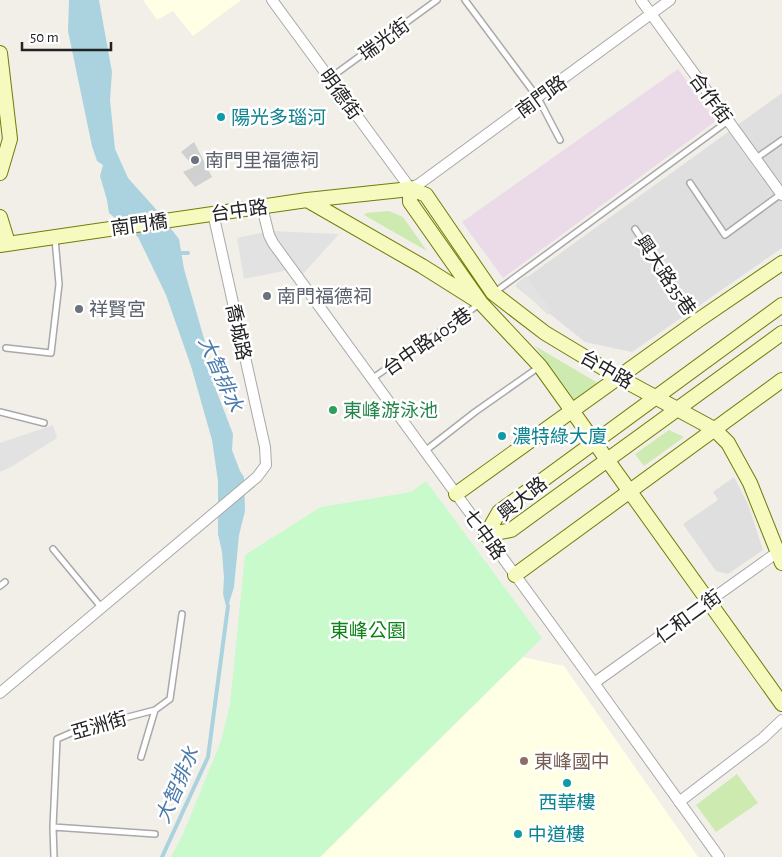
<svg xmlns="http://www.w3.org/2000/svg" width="782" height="857" font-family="'Alegreya Sans','Noto Sans TC',sans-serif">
	<rect width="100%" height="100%" fill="#f2efe9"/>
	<path fill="#e0dfdf" d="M 782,93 L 782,248 L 632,352 L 585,342 L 515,286 Z
		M 734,477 L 748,504 L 763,550 L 728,574 L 716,571 L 683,524 L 718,500 L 713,492 Z"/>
	<path fill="#ebdbe8" d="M 678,69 L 716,121 L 503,278 L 462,222 Z"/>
	<path fill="#ffffe5" d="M 143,0 L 241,0 L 193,36 L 173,11 L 157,20 Z
		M 523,657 L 564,666 L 698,857 L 320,857 Z"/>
	<path fill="#d0d0d0" d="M 194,142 L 212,177 L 195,187 L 183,172 L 194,167 L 181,152 Z"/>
	<path fill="#cdebb0" d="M 389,211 L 403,217 L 427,251 L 364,215 L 366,213 Z
		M 535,346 L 598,383 L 575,400 Z
		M 669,430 L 684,437 L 644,466 L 635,454 Z
		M 737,774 L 758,803 L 716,832 L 696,805 Z"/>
	<path fill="#c8facc" d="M 426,481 L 542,638 L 320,857 L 171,857 L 183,834 L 221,741 L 230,705 L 245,555 L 321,507 L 411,492 Z"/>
	<path fill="#e2e2e2" d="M 272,231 L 339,234 L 302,275 Z
		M 265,232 L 288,270 L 244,279 L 237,238 Z
		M 526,276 L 552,311 L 548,315 L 516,284 Z
		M 53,425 L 57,438 L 11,467 L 0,472 L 0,443 Z"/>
	<path fill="#aad3df" d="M 69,0 L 99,0 L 112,72 L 110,100 L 115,149 L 128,178 L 154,207 L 179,239 L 184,269 L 205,342 L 213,382 L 233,434 L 232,450 L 240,471 L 244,477 L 245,511 L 239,535 L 234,587 L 227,610 L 223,594 L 224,578 L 222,552 L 218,534 L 218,481 L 212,440 L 191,366 L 166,295 L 138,237 L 109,213 L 107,200 L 100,176 L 103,165 L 97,161 L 92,146 L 68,31 Z"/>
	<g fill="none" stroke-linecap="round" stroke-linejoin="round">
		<path stroke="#aad3df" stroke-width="4" d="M 178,253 L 188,253
			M 162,857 L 208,757 L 228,606"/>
		<defs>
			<path id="lane" d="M 465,0 L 538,98 L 560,140
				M 330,78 L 437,0
				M 755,159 L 782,140
				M 690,183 L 725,235 L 781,194
				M 635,229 L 696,319
				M 495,292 L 728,121
				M 6,348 L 51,353 L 59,284 L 55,239
				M 373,378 L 481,303
				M 0,412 L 44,423
				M 425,451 L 475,412 L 539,367
				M 53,549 L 101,607
				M 0,586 L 5,582
				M 141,757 L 155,710
				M 53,827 L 155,834
				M 54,857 L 53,827 L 57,739 L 78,730 L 155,710 L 170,699 L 182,614"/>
			<path id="street" d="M 272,0 L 410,188 L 419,184 L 670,0
				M 641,0 L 782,195
				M 262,207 L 269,235 L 273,243 L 594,683 L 719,857
				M 594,683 L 782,549
				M 0,693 L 257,477 L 266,465 L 265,447 L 213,213
				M 679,802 L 763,738 L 782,720"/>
			<path id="secondary" d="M 0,53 L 10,139 L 0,173
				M 410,188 L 410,202 L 481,303 L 540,366 L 782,704
				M 307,200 L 422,266 L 476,300
				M 0,217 L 8,243
				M 0,245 L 307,200 L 401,190 L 410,188 L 426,195 L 493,293 L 545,333 L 618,377 L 714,429 L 728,443 L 750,483 L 782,563
				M 456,494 L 697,321 L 782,263
				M 486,535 L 499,512 L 782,305
				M 486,535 L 511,530 L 782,333
				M 515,575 L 782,380"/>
		</defs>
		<use href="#lane" stroke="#a9a9a9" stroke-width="8"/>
		<use href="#street" stroke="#a9a9a9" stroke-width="12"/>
		<use href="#secondary" stroke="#707d05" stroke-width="16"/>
		<use href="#lane" stroke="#fff" stroke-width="5"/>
		<use href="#street" stroke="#fff" stroke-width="10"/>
		<use href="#secondary" stroke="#f7fabf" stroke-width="14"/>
	</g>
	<g fill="#0f9aa8" stroke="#fff" stroke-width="2">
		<circle cx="221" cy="117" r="5"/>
		<circle cx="502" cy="436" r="5"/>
		<circle cx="567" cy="783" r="5"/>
		<circle cx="518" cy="834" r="5"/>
	</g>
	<g fill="#6b7280" stroke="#fff" stroke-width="2">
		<circle cx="195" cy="160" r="5"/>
		<circle cx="267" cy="296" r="5"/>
		<circle cx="79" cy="309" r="5"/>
	</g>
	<circle fill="#2e9e5b" stroke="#fff" stroke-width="2" cx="333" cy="410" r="5"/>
	<circle fill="#8d6e63" stroke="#fff" stroke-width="2" cx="524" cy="761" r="5"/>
	<g text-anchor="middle" stroke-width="5" stroke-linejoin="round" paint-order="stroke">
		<g font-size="19" fill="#222" stroke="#fff">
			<text transform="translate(384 39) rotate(-36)" y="7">瑞光街</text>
			<text transform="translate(341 94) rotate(54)" y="7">明德街</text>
			<text transform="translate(541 96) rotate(-36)" y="7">南門路</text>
			<text transform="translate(711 98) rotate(54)" y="7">合作街</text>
			<text transform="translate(239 210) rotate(-8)" y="7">台中路</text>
			<text transform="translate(139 224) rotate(-8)" y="7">南門橋</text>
			<text transform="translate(666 275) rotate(56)" y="7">興大路35巷</text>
			<text transform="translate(239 332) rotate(78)" y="7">喬城路</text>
			<text transform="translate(427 341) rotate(-35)" y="7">台中路405巷</text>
			<text transform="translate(607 369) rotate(30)" y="7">台中路</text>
			<text transform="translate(522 498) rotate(-39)" y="7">興大路</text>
			<text transform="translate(485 534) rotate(54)" y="7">七中路</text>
			<text transform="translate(688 616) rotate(-36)" y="7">仁和二街</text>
			<text transform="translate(99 725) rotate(-16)" y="7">亞洲街</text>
		</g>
		<g font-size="19" fill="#0d838f" stroke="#fff" text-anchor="start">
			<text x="231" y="124">陽光多瑙河</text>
			<text x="512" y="443">濃特綠大廈</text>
			<text x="567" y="809" text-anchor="middle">西華樓</text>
			<text x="528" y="841">中道樓</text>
		</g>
		<g font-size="19" fill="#5b616d" stroke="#fff" text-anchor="start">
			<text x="205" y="167">南門里福德祠</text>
			<text x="277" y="303">南門福德祠</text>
			<text x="89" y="316">祥賢宮</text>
		</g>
		<g font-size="19" fill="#27864d" stroke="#fff" text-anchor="start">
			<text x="343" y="417">東峰游泳池</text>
		</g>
		<g font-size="19" fill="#0c8416" stroke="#fff">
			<text x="368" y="637">東峰公園</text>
		</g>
		<g font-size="19" fill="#785e54" stroke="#fff" text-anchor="start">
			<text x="534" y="768">東峰國中</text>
		</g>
		<g font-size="20" font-style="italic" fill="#4a7aab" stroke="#fff">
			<text transform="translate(221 374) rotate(66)" y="7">大智排水</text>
			<text transform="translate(177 785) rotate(-67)" y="7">大智排水</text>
		</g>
	</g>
	<path d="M22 42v8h89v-8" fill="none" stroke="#222222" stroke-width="2.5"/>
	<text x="30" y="42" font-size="15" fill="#222222" stroke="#ffffff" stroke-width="4" paint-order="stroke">50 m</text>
</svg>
